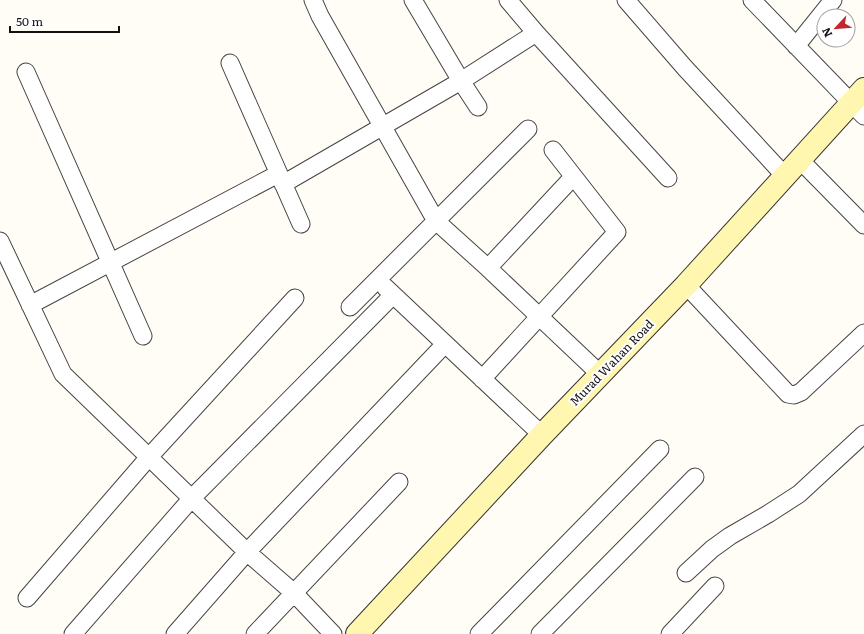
<svg xmlns="http://www.w3.org/2000/svg" width="864" height="634" font-family="Literata,serif">
	<rect width="100%" height="100%" fill="#fffdf5"/>
	<g fill="none" stroke-linecap="round" stroke-linejoin="round">
		<defs>
			<path id="street" d="M 313,0 L 320,16 L 436,221 L 488,268 L 600,374
				M 413,0 L 461,81 L 478,107
				M 508,0 L 536,33 L 668,178
				M 626,0 L 685,68 L 785,176
				M 752,0 L 864,116
				M 796,46 L 833,0
				M 230,63 L 301,224
				M 26,72 L 143,336
				M 800,160 L 864,225
				M 283,184 L 461,81 L 536,33
				M 0,241 L 63,374 L 247,552 L 294,593 L 333,634
				M 488,268 L 573,177
				M 686,285 L 788,394 L 794,395 L 801,392 L 864,333
				M 385,287 L 542,435
				M 30,305 L 278,174
				M 350,307 L 528,129
				M 482,379 L 617,232 L 553,150
				M 686,573 L 712,549 L 730,536 L 768,514 L 799,494 L 864,434
				M 27,598 L 149,457 L 295,298
				M 73,634 L 192,498 L 393,295
				M 175,634 L 247,552 L 445,344
				M 255,634 L 399,482
				M 479,634 L 660,449
				M 540,634 L 695,477
				M 670,634 L 715,586"/>
			<path id="secondary" d="M 357,634 L 542,435 L 686,285 L 864,89"/>
		</defs>
		<use href="#street" stroke="#444" stroke-width="19"/>
		<use href="#secondary" stroke="#333" stroke-width="24"/>
		<use href="#street" stroke="#fff" stroke-width="17"/>
		<use href="#secondary" stroke="#fff6b0" stroke-width="22"/>
	</g>
	<g text-anchor="middle" stroke-width="4" stroke-linejoin="round" paint-order="stroke">
		<g font-size="12" fill="#111" stroke="#fff">
			<text transform="translate(612 363) rotate(-46)" y="4">Murad Wahan Road</text>
		</g>
	</g>
	<g transform="translate(836 28) rotate(244)"><circle r="19" fill="#ffffff" stroke="#a0a0a0"/>
	<path d="M0-3L7 15L0 10L-7 15Z" fill="#c4262e"/>
	<text y="-6" font-size="11" font-weight="bold" text-anchor="middle" fill="#111111">N</text>
	</g>
	<path d="M10 26v6h109v-6" fill="none" stroke="#111111" stroke-width="2"/>
	<text x="16" y="26" font-size="12" fill="#111111" stroke="#ffffff" stroke-width="3" paint-order="stroke">50 m</text>
</svg>
